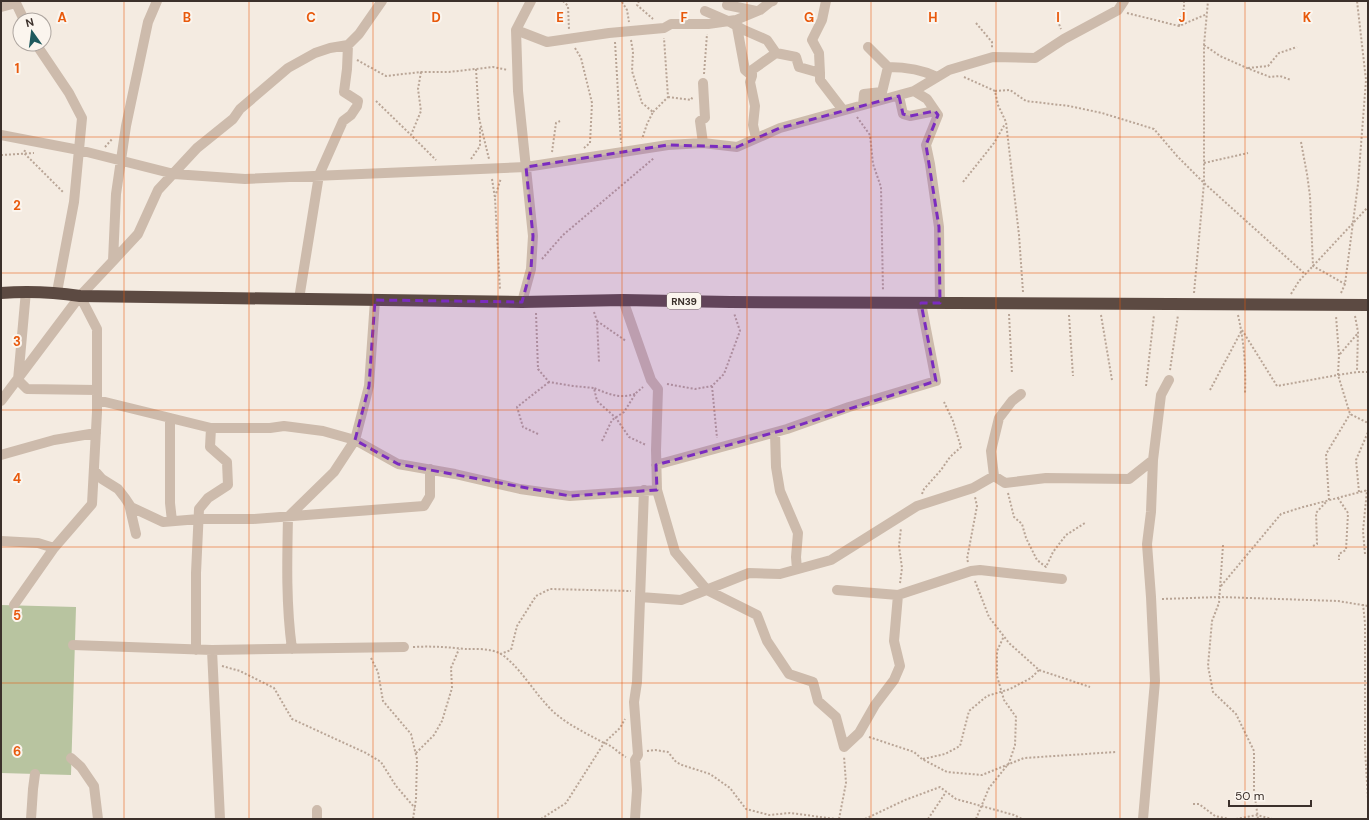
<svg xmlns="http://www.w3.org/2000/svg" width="1369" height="820" font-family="'DM Sans',sans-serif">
	<rect width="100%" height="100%" fill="#f4ebe1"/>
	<path fill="#b8c4a0" d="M 1,605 L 76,607 L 71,775 L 1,773 Z"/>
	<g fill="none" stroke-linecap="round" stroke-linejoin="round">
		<path stroke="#b9a596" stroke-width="2" stroke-dasharray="2 2" stroke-linecap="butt" d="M 563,1 L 568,6 L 569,29
			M 639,1 L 637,5 L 653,19
			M 944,1 L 944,2
			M 622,2 L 627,10 L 629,22
			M 972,2 L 972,1
			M 1127,13 L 1179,26 L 1207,14
			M 1056,17 L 1061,29
			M 976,23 L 992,42 L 992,48
			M 1179,26 L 1184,8 L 1184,1
			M 631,40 L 633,52 L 632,71 L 642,103 L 653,112 L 647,124 L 642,139
			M 615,42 L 621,143
			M 1204,45 L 1220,56 L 1247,68 L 1270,77 L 1280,76 L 1291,80
			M 575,48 L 581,58 L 592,103 L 590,143 L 584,148
			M 357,60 L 386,76 L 421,72 L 449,72 L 493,67 L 508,70
			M 1248,68 L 1268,66 L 1279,53 L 1297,47
			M 476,69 L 479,118
			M 421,72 L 418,89 L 421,111 L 411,135 L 436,160
			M 704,74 L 707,34
			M 964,77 L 995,91 L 998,105 L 1006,122 L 1019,235 L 1023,292
			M 995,91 L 1010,90 L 1026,101 L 1069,106 L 1102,113 L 1154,129 L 1177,156 L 1204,183 L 1305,274
			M 668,97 L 691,100 L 693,96
			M 376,101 L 411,135
			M 653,112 L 668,97 L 664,38
			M 857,117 L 870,135 L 873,164 L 881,187 L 883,291
			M 479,118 L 489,159
			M 1301,142 L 1307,174 L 1310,196 L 1313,266 L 1345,284
			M 105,147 L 113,138
			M 25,150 L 24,153 L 64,193
			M 552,152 L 556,123 L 560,121
			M 1,155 L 34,153
			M 471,159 L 480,146 L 480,126
			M 1204,163 L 1248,153
			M 492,179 L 495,198 L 500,290
			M 963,182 L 994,143 L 1005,124
			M 495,197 L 501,178
			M 542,259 L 563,235 L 654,158
			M 1194,293 L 1204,183 L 1204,45 L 1208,1
			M 1341,293 L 1345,284 L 1358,184 L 1366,80 L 1357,1
			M 1291,294 L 1299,281 L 1368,207
			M 594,312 L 597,321 L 599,362
			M 536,313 L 538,369 L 549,382 L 573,386 L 594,388
			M 1009,314 L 1012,374
			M 1069,315 L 1073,376
			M 1101,315 L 1112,380
			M 1238,315 C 1244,341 1246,367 1245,393
			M 1355,316 L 1358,332 L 1357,371
			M 597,321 L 626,341
			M 1340,354 L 1358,333
			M 1170,370 L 1178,315
			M 1368,372 L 1357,372 L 1338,375 L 1350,414 L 1368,423
			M 667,384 L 695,389 L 712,386 L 724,374 L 740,331 L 734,313
			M 712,386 L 717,438
			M 1146,386 L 1154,315
			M 1210,390 L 1242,330 L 1277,386 L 1338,375 L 1339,355 L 1336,316
			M 635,394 C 620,399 608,394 594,388 L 597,401 L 616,418 L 629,437 L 646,445
			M 538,434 L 523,427 L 517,407 L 549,382
			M 602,441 L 612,420 L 624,412 L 636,393 L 643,387
			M 1359,492 L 1356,460 L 1368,432
			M 1008,493 L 1014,517 L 1022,524 L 1026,538 L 1037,560 L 1046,567 L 1053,552 L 1066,535 L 1085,523
			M 922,494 L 924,489 L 941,470 L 950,457 L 961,447 L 953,421 L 944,402
			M 1338,498 L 1348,513 L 1346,550 L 1339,554 L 1339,560
			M 1329,500 L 1326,454 L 1350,414
			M 1223,545 L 1219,603 L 1212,621 L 1208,666 L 1213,692 L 1236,714 L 1254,751 L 1254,790 L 1258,819
			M 1313,546 L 1317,544 L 1316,513 L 1326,502
			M 1365,554 L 1363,531 L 1367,490
			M 968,562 L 967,559 L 977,506 L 975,497
			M 975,581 L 989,617 L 1009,643 L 1039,670 L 1090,687
			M 900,583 L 902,568 L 899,546 L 901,528
			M 1221,586 L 1281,514 L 1303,507 L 1368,490
			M 1162,599 L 1220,597 L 1338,601 L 1368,606
			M 1363,604 L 1365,623 L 1365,749 L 1368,799
			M 413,647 C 431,646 447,647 465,649 C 476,649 490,648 501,654 C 518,665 532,689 546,704 C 561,722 584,732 604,743 C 612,745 618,753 626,757
			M 500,654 L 511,650 L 517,626 L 536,596 L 550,589 L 631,591
			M 371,658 L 378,672 L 383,701 L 411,734 L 417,759 L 416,799 L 413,819
			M 222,666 L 240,671 L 274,688 L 292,719 L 366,753 L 381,762 L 396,786 L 415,808
			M 869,737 L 914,752 L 922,759 L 947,772 L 982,775 L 1024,758 L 1116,752
			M 647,751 L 655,750 L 668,752 L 676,762 L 682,765 L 710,774 L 730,788 L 746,809 L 769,815 L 790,813 L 836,819
			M 416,753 L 434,735 L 442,721 L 452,688 L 451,668 L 459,649
			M 923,759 L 945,754 L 960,746 L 969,711 L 987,696 L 1010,689 L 1031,678 L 1039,670
			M 1193,804 L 1199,804 L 1215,816 L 1229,819
			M 541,819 L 566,803 L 604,743 L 620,728 L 625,719
			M 839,819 L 846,783 L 844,756
			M 865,819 L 905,800 L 940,787 L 956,799 L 1014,815 L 1022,819
			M 928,819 L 946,792
			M 976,819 L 989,788 L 1009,763 L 1015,745 L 1016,717 L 1004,700 L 997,676 L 997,651 L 1004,636
			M 1236,819 L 1257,815 L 1272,819"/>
		<path stroke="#cdbbac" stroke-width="10" d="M 15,1 L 24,20
			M 727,5 L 756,11
			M 1,7 L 16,3
			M 705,11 L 728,21 L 744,30 L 767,40 L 776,53 L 796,57 L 799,67 L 820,73 L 820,80 L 843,110
			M 737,27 L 745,70 L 752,76 L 750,82 L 755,106 L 753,125 L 756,138
			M 516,30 L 547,42 L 609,33 L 664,28 L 671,24 L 708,24 L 736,20 L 760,10 L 770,2 L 773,1
			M 36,44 L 69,93 L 82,118 L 74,202 L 57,292
			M 868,47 L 888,67 C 905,67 921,69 937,77
			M 820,73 L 819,53 L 812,40 L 822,20 L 826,1
			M 752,76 L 752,70 L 776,53
			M 914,91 L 927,99 L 938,115 L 926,145 L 930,164 L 939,227 L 940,303
			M 899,96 L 903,114 L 910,116 L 935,111
			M 863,105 L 864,94 L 882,92 L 888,67
			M 1,135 L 79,150 L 174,174 L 245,179 L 526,167 L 668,145 L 703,143 L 737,147 L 780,128 L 914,91 L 949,70 L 993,57 L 1035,58 L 1064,39 L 1118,10 L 1124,1
			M 703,143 L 700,121 L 705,118 L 703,83
			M 113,261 L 138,234 L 158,190 L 197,148 L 233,119 L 240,109 L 288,68 L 315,53 L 330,48 L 348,45
			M 26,291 L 18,380 L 27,389 L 97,390
			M 299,299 L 319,175 L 343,121 L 351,115 L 357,106 L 358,101 L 344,92 L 347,69 L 348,45 L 359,34 L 382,1
			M 623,300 L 651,380 L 658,389 L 656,450 L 657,490 L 675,552 L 707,590 L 757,615 L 767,641 L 789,674 L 813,682 L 818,701 L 836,717 L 844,747 L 859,733 L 875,705 L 894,680 L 900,666 L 894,641 L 898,595
			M 522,302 L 531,269 L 533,236 L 518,91 L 516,30 L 531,1
			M 97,400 L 211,428 L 270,428 L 284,426 L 323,431 L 355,440 L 398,464 L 455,474 L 520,489 L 570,496 L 657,490
			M 1,401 L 80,296 L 113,261 L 116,194 L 126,126 L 148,22 L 157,1
			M 170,418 L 170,503 L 172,521
			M 775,433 L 776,467 L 780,491 L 798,533 L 796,557 L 797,569
			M 1,455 L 54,440 L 96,433
			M 656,465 L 787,429 L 849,407 L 936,381 L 921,303
			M 94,470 L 102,479 L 118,489 L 125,498 L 131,507 L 163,522 L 199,519 L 253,519 L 424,506 L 430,496 L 430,469
			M 994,476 L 991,451 L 999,418 L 1012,401 L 1021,394
			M 129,504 L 136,534
			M 1,541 L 38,543 L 54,548
			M 837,590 L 898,595 L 971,571 L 980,570 L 1062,579
			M 640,597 L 681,600 L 749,573 L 780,574 L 831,560 L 917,506 L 973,488 L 994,476 L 1005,483 L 1046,478 L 1129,479 L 1153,460 L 1161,395 L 1169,380
			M 14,605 L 54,548 L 92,504 L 97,412 L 97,329 L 80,296
			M 73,645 L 212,650 L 404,647
			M 292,649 C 286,605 287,561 288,517 L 334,472 L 355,440 L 369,386 L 375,300
			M 196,650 L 196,573 L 199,509 L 208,498 L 228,485 L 227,462 L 210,447 L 211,428
			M 212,650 L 220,819
			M 71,758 L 81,767 L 94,786 L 98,819
			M 317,810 L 317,819
			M 31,819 L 33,789 L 35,774
			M 635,819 L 637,790 L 635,760 L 638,755 L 634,702 L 637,682 L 644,490
			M 1143,819 L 1155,681 L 1151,597 L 1147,544 L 1151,512 L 1153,460"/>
		<path stroke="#5c4a42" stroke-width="12" d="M 1,293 C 28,291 53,292 80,296 L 522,302 L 623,300 L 730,302 L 1368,305"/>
	</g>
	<path fill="#7b2cbf" fill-opacity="0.2" stroke="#7b2cbf" stroke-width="3" stroke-dasharray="8 5" stroke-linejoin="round" d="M 899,96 L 903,114 L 910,116 L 935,111 L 938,115 L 926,145 L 939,227 L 940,303 L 921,303 L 936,381 L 787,429 L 656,465 L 657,490 L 570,496 L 398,464 L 355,440 L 369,386 L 375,300 L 522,302 L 531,269 L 533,236 L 526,167 L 668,145 L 737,147 L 780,128 Z"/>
	<path fill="none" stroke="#e8590c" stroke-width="1" stroke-opacity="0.55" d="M 124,1 L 124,819M 249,1 L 249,819M 373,1 L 373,819M 498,1 L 498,819M 622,1 L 622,819M 747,1 L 747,819M 871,1 L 871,819M 996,1 L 996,819M 1120,1 L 1120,819M 1245,1 L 1245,819M 1,137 L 1368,137M 1,273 L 1368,273M 1,410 L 1368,410M 1,547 L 1368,547M 1,683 L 1368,683"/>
	<g text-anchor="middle" stroke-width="4" stroke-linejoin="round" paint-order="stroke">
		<rect fill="#fbf5ee" stroke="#756b66" stroke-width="1" x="667" y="293" width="34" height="16" rx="3"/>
		<g font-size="10" font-weight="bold" fill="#3b302b">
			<text x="684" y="305">RN39</text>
		</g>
	</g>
	<g font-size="13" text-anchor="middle" font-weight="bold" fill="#e8590c" stroke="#fbf5ee" stroke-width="4" stroke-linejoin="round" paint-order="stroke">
		<text x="62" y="22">A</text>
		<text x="187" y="22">B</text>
		<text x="311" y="22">C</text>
		<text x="436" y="22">D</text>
		<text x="560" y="22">E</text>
		<text x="684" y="22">F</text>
		<text x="809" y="22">G</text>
		<text x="933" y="22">H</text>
		<text x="1058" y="22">I</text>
		<text x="1182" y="22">J</text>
		<text x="1307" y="22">K</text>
		<text x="17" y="73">1</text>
		<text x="17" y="210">2</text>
		<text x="17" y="346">3</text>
		<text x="17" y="483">4</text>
		<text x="17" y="620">5</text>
		<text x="17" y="756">6</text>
	</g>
	<rect width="1369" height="820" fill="none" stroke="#3b302b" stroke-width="4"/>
	<g transform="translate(32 32) rotate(346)"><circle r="19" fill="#fbf5ee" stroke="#aea6a0"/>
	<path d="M0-3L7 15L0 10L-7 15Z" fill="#1f5a5e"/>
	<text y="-6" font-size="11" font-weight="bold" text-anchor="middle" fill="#3b302b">N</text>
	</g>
	<path d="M1229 800v6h82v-6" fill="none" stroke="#3b302b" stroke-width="2"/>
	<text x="1235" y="800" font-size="12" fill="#3b302b" stroke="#fbf5ee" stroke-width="3" paint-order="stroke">50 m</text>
</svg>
